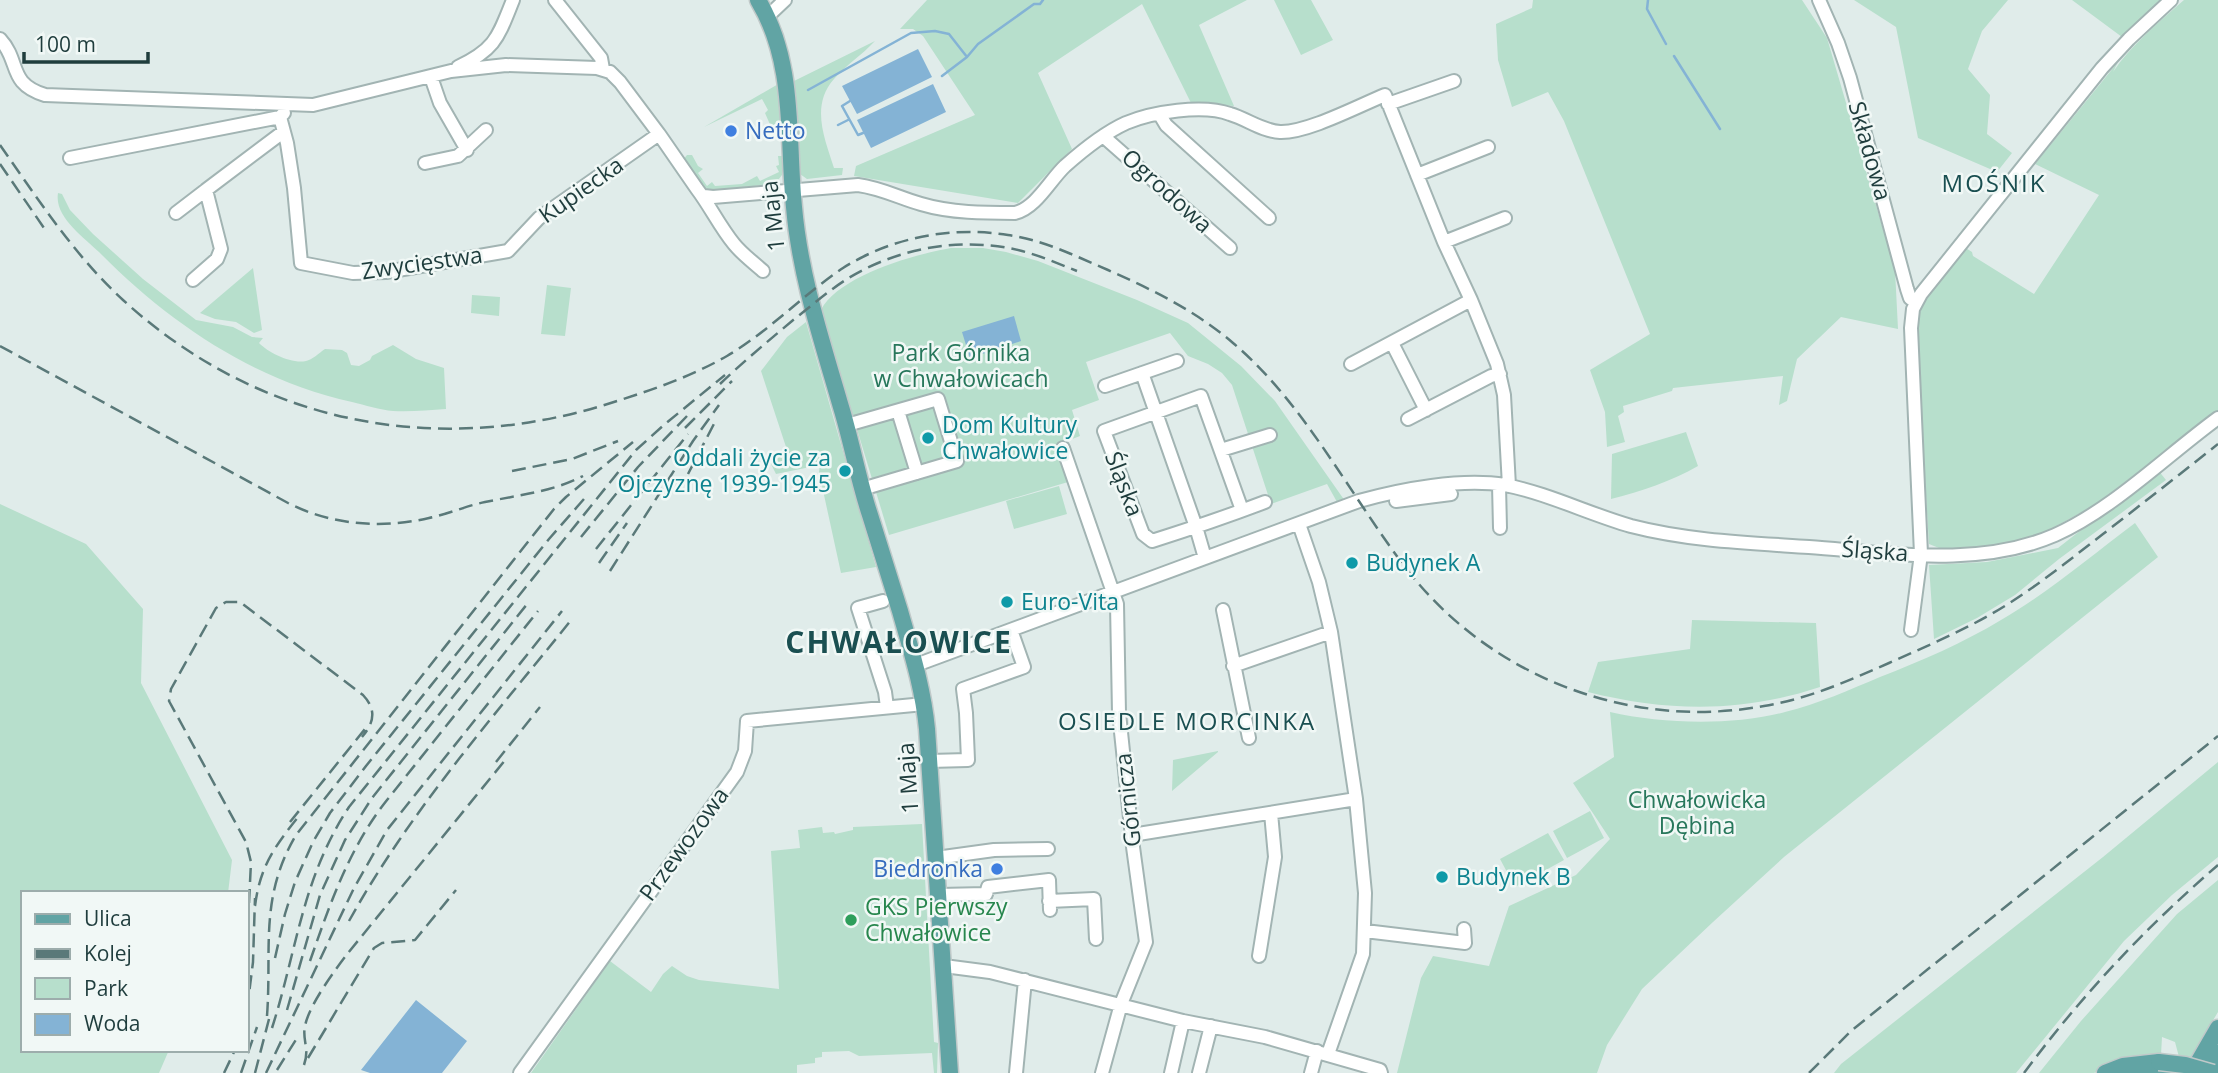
<svg xmlns="http://www.w3.org/2000/svg" width="2218" height="1073" font-family="'Open Sans',sans-serif">
	<rect width="100%" height="100%" fill="#e0ecea"/>
	<path fill="#b7dfcc" d="M 927,0 L 1247,0 L 1199,25 L 1234,106 L 1191,103 L 1142,4 L 1038,73 L 1072,149 L 1018,203 L 854,176 L 856,166 L 975,115 L 923,36 L 913,29 L 900,29 Z
		M 1274,0 L 1311,0 L 1333,40 L 1301,55 Z
		M 1533,0 L 1802,0 L 1827,38 L 1895,270 L 1898,329 L 1841,317 L 1797,359 L 1787,401 L 1779,405 L 1783,376 L 1673,388 L 1672,391 L 1623,406 L 1624,412 L 1618,416 L 1625,442 L 1607,447 L 1605,412 L 1590,370 L 1650,334 L 1564,121 L 1548,92 L 1512,107 L 1498,60 L 1496,24 L 1532,8 Z
		M 1854,0 L 2008,0 L 1982,31 L 1968,69 L 1990,95 L 1987,134 L 2012,153 L 1997,172 L 1918,138 L 1896,27 Z
		M 2072,0 L 2167,0 L 2122,37 Z
		M 2184,0 L 2218,0 L 2218,411 L 2095,505 L 2038,536 L 1990,549 L 1944,550 L 1929,544 L 1918,366 L 1917,309 L 1961,245 L 1972,252 L 1973,256 L 2034,294 L 2099,195 L 2035,164 L 2118,62 L 2113,72 C 2131,45 2159,22 2184,0 Z
		M 875,41 C 862,55 846,65 834,79 C 810,106 825,139 834,168 L 843,168 L 842,175 L 807,179 L 800,174 L 794,81 Z
		M 780,83 L 781,133 L 775,136 L 765,113 L 768,110 L 762,99 L 704,127 Z
		M 687,155 L 692,155 L 698,166 L 703,169 L 698,173 L 707,186 L 712,182 L 715,186 L 742,184 L 757,176 L 760,181 L 779,172 L 776,166 L 779,165 L 778,156 L 782,156 L 782,175 L 775,184 L 711,190 L 704,188 L 684,164 L 682,161 Z
		M 58,193 L 62,194 L 70,210 L 93,234 L 143,279 L 196,320 L 233,327 L 252,337 L 263,338 L 259,343 C 269,353 291,364 306,361 C 312,360 319,353 325,349 L 342,350 L 347,353 L 351,365 L 359,366 L 370,360 L 372,356 L 393,345 L 416,359 L 444,368 L 446,409 C 429,410 411,412 393,411 C 380,410 365,405 352,402 C 253,380 169,323 99,252 C 84,237 54,217 58,193 Z
		M 951,248 L 983,248 L 1006,252 L 1038,261 L 1137,300 L 1188,323 L 1241,366 L 1275,401 L 1345,501 L 1337,502 L 1327,484 L 1271,504 L 1232,385 L 1222,373 L 1208,364 L 1188,356 L 1170,333 L 1086,362 L 1099,400 L 1072,410 L 1080,436 L 1054,446 L 1068,482 L 889,535 L 821,310 C 838,276 915,254 951,248 Z
		M 253,268 L 262,330 L 254,333 L 236,322 L 215,319 L 200,313 Z
		M 547,285 L 571,288 L 565,336 L 541,334 Z
		M 472,295 L 500,297 L 499,316 L 471,313 Z
		M 806,322 L 876,567 L 841,573 L 819,472 L 820,465 L 776,474 L 770,462 L 788,453 L 761,371 L 787,337 Z
		M 1686,432 L 1698,466 C 1670,482 1642,491 1611,499 L 1612,454 Z
		M 2158,470 L 2166,480 L 2059,559 L 2015,595 L 1977,618 L 1934,639 L 1929,565 L 1987,562 L 2058,548 Z
		M 1059,486 L 1067,514 L 1014,529 L 1006,501 Z
		M 0,504 L 86,544 L 143,609 L 141,683 L 232,860 L 228,893 L 23,893 L 23,1050 L 169,1050 L 159,1073 L 0,1073 Z
		M 2135,523 L 2158,557 L 1784,857 L 1713,922 L 1642,989 L 1607,1045 L 1597,1073 L 1397,1073 L 1421,978 L 1433,956 L 1489,966 L 1509,906 L 1576,875 L 1610,839 L 1573,783 L 1614,757 L 1610,712 C 1663,724 1732,726 1785,712 C 1818,704 1849,690 1880,677 C 1921,661 1963,643 2001,620 C 2049,592 2091,556 2135,523 Z
		M 1692,620 L 1816,623 L 1820,687 C 1742,713 1668,712 1588,692 L 1598,662 L 1690,649 Z
		M 1218,751 L 1218,752 L 1172,791 L 1173,760 Z
		M 2218,762 L 2218,857 L 2172,895 L 2124,941 L 2016,1073 L 1834,1073 L 1841,1064 L 2103,857 Z
		M 1590,811 L 1604,838 L 1567,858 L 1553,831 Z
		M 922,824 L 934,1042 L 938,1043 L 937,1073 L 934,1073 L 932,1053 L 859,1056 L 849,1051 L 822,1052 L 822,1057 L 815,1058 L 815,1063 L 797,1065 L 797,1073 L 531,1073 L 610,961 L 651,992 L 663,974 L 672,966 L 687,976 L 699,980 L 779,989 L 771,851 L 800,848 L 798,830 L 822,827 L 823,833 L 834,832 L 835,834 L 853,830 L 853,827 Z
		M 1548,833 L 1564,860 L 1515,887 L 1500,859 Z
		M 2218,880 L 2218,1012 L 2190,1059 L 2179,1057 L 2175,1042 L 2162,1037 L 2161,1055 L 2107,1067 L 2094,1073 L 2039,1073 L 2081,1021 L 2177,914 Z"/>
	<path fill="#84b3d5" d="M 918,49 L 932,77 L 857,114 L 842,86 Z
		M 933,84 L 946,112 L 871,148 L 857,120 Z
		M 1014,316 L 1021,341 L 970,358 L 962,332 Z
		M 416,1000 L 467,1041 L 442,1073 L 370,1073 L 361,1070 Z"/>
	<g fill="none" stroke-linecap="round" stroke-linejoin="round">
		<path stroke="#84b3d5" stroke-width="2.5" d="M 1648,0 L 1647,9 L 1666,44
			M 1674,56 L 1720,129
			M 942,76 L 967,57 L 978,44 L 1034,4 L 1040,4 L 1043,0
			M 808,90 L 911,33 L 935,31 L 949,34 L 967,57
			M 850,101 L 842,106 L 858,135 L 863,133
			M 838,125 L 848,120"/>
		<defs>
			<path id="minor" d="M 555,0 L 601,58 L 603,69
				M 1819,0 L 1838,43 L 1850,78 L 1907,289 L 1910,298 L 1915,302
				M 767,17 L 785,0
				M 0,39 C 21,62 7,83 45,95 L 313,105 L 451,71 L 506,65 L 597,68 L 610,72 L 620,82 L 659,134 L 697,189 C 710,206 720,227 734,244 C 742,254 753,262 763,271
				M 458,67 C 496,49 498,37 513,0
				M 431,77 L 440,103 L 467,150
				M 1388,104 L 1454,81
				M 1160,115 L 1166,125 L 1269,218
				M 280,117 L 287,143 L 294,188 L 301,263 L 353,273 L 386,272 L 508,251 L 539,218 L 659,134
				M 1103,136 L 1230,248
				M 70,158 L 280,117 L 284,113
				M 425,163 L 458,156 L 486,130
				M 1417,175 L 1488,147
				M 206,190 L 283,132
				M 704,196 L 713,197 L 858,185 C 881,188 900,198 921,204 C 951,213 985,213 1015,213 C 1036,208 1050,180 1065,166 C 1083,150 1104,133 1126,123 C 1152,112 1203,104 1230,114 C 1247,119 1262,131 1280,132 C 1307,133 1358,106 1385,95 L 1444,242 L 1471,300 L 1497,364 L 1504,395 L 1509,486
				M 176,213 L 206,190 L 221,249 L 217,259 L 193,280
				M 1444,242 L 1505,218
				M 1392,343 L 1426,410
				M 1351,364 L 1471,300
				M 1142,373 L 1196,527 L 1205,558
				M 1105,386 L 1177,361
				M 898,411 L 917,473
				M 1408,419 L 1491,376 L 1500,374
				M 847,425 L 938,399 L 957,461 L 862,489
				M 1063,448 L 1117,604 L 1119,713 L 1133,847 L 1146,942 L 1121,1004 L 1102,1073
				M 1221,450 L 1270,435
				M 1499,485 L 1500,528
				M 1396,501 L 1451,494
				M 1242,510 L 1201,396 L 1104,431 L 1143,534 L 1152,541 C 1190,529 1228,516 1265,502
				M 1299,524 L 1319,582 L 1331,632 L 1356,799 L 1365,893 L 1363,954 L 1328,1054
				M 883,601 L 858,608 L 885,692 L 887,707
				M 1223,610 L 1249,738
				M 1911,630 L 1921,554 L 1911,328 L 1913,309 L 1921,294 L 2102,68 L 2129,39 L 2171,0
				M 916,665 L 1359,501 C 1402,489 1461,478 1505,485 C 1547,493 1589,514 1631,526 C 1689,541 1750,543 1809,547 C 1890,553 1979,568 2055,535 C 2113,509 2166,456 2218,418
				M 1233,666 L 1331,632
				M 929,761 L 968,760 L 966,713 L 963,689 L 1024,667 L 1011,630
				M 1132,835 L 1356,799
				M 936,858 L 994,850 L 1048,849
				M 939,895 L 986,894 L 988,887 L 1049,880 L 1050,910
				M 1049,901 L 1094,899 L 1096,939
				M 1365,931 L 1465,943 L 1464,929
				M 1259,956 L 1275,857 L 1271,813
				M 944,966 L 990,972 L 1183,1021 L 1265,1037 L 1380,1070 L 1381,1073
				M 520,1073 L 737,772 L 745,751 L 747,721 L 924,704
				M 1016,1073 L 1025,980
				M 1171,1073 L 1183,1021
				M 1199,1073 L 1211,1026
				M 1311,1073 L 1317,1051"/>
			<path id="major" d="M 758,0 C 796,63 787,137 794,207 C 800,276 822,341 841,407 C 852,443 858,479 870,515 C 880,547 890,579 900,611 C 911,650 923,688 927,729 L 950,1073
				M 2105,1073 L 2123,1066 L 2159,1062
				M 2142,1073 L 2175,1073
				M 2192,1073 L 2218,1028
				M 2206,1073 L 2218,1053"/>
		</defs>
		<use href="#minor" stroke="#a2b4b3" stroke-width="16"/>
		<use href="#major" stroke="#c0c9c9" stroke-width="19"/>
		<use href="#minor" stroke="#fff" stroke-width="12"/>
		<use href="#major" stroke="#61a4a4" stroke-width="16"/>
		<path stroke="#5a7979" stroke-width="2.5" stroke-dasharray="14 7" stroke-linecap="butt" d="M 0,145 C 38,199 74,255 123,300 C 261,426 441,459 617,401 C 655,389 692,376 727,356 C 769,331 803,295 843,268 C 892,237 952,226 1008,235 C 1044,240 1075,256 1108,270 C 1153,290 1196,311 1233,343 C 1302,401 1348,491 1402,563 C 1485,675 1627,731 1764,706 C 1808,699 1848,681 1889,663 C 1929,645 1970,628 2008,604 C 2041,583 2072,558 2103,534 C 2142,504 2180,474 2218,444
			M 0,164 L 44,228
			M 0,346 L 288,503 C 331,525 382,529 429,518 C 448,514 466,506 485,502 C 519,495 552,492 583,476
			M 720,384 C 743,362 767,342 792,321 C 810,307 828,291 847,279 C 899,247 963,236 1022,251 C 1041,256 1059,264 1077,271
			M 685,428 L 732,381
			M 512,471 L 572,459 L 618,441
			M 688,474 L 716,420
			M 581,537 L 638,467 L 687,416
			M 596,549 L 688,434
			M 599,563 L 627,523
			M 610,571 L 693,441 L 719,405
			M 496,762 L 540,707
			M 290,822 L 365,729
			M 249,903 L 251,862 L 246,842 L 169,701 L 171,689 L 216,608 L 226,602 L 240,602 L 363,695 C 377,710 374,723 362,737
			M 255,906 C 260,866 275,846 299,816
			M 349,921 C 410,811 494,716 572,619
			M 275,958 L 285,914 L 295,882 L 313,842 L 330,813 L 366,766 L 549,539 L 584,499
			M 310,961 C 330,904 349,848 387,800 L 538,611
			M 247,1010 L 253,962 L 255,898
			M 287,1010 L 320,895 L 345,840 L 372,798 L 528,603
			M 267,1016 C 272,948 259,898 296,835 L 554,509 L 566,497 L 633,442
			M 272,1028 C 297,950 302,878 349,807 L 636,450 L 665,424 L 725,375
			M 308,1058 L 374,948 L 382,943 L 415,940 L 456,890
			M 304,1065 C 310,1048 302,1041 305,1026 C 309,1005 335,970 348,953 L 506,759
			M 277,1070 L 297,1038
			M 224,1073 L 235,1050
			M 241,1073 L 257,1027
			M 255,1073 L 269,1019
			M 266,1073 L 354,888 L 387,830 L 562,611
			M 1809,1073 L 1851,1031 L 2218,736
			M 2024,1073 C 2081,996 2146,927 2218,865"/>
		<defs>
			<path id="major-bridge" d="M 2159,1062 L 2185,1065 L 2213,1073"/>
		</defs>
		<use href="#major-bridge" stroke="#c0c9c9" stroke-width="19" stroke-linecap="butt"/>
		<use href="#major-bridge" stroke="#61a4a4" stroke-width="16"/>
	</g>
	<g fill="#3f7fe0" stroke="#f1f8f6" stroke-width="2.5">
		<circle cx="731" cy="131" r="7"/>
		<circle cx="997" cy="869" r="7"/>
	</g>
	<g fill="#0f9aa8" stroke="#f1f8f6" stroke-width="2.5">
		<circle cx="928" cy="438" r="7"/>
		<circle cx="845" cy="471" r="7"/>
		<circle cx="1352" cy="563" r="7"/>
		<circle cx="1007" cy="602" r="7"/>
		<circle cx="1442" cy="877" r="7"/>
	</g>
	<circle fill="#2e9e5b" stroke="#f1f8f6" stroke-width="2.5" cx="851" cy="920" r="7"/>
	<g text-anchor="middle" stroke-width="5" stroke-linejoin="round" paint-order="stroke">
		<g font-size="23" fill="#366cbe" stroke="#f1f8f6" text-anchor="start">
			<text x="745" y="139">Netto</text>
			<text x="983" y="877" text-anchor="end">Biedronka</text>
		</g>
		<g font-size="23" fill="#1f3d3d" stroke="#f1f8f6">
			<text transform="translate(1870 151) rotate(74)" y="8">Składowa</text>
			<text transform="translate(581 190) rotate(-35)" y="8">Kupiecka</text>
			<text transform="translate(1167 191) rotate(42)" y="8">Ogrodowa</text>
			<text transform="translate(773 216) rotate(-96)" y="8">1 Maja</text>
			<text transform="translate(422 263) rotate(-8)" y="8">Zwycięstwa</text>
			<text transform="translate(1124 484) rotate(69)" y="8">Śląska</text>
			<text transform="translate(1875 551) rotate(4)" y="8">Śląska</text>
			<text transform="translate(908 778) rotate(-94)" y="8">1 Maja</text>
			<text transform="translate(1128 800) rotate(-96)" y="8">Górnicza</text>
			<text transform="translate(684 844) rotate(-54)" y="8">Przewozowa</text>
		</g>
		<g font-size="23" fill="#27775b" stroke="#f1f8f6">
			<text x="961" y="361">Park Górnika<tspan x="961" dy="26">w Chwałowicach</tspan></text>
			<text x="1697" y="808">Chwałowicka<tspan x="1697" dy="26">Dębina</tspan></text>
		</g>
		<g font-size="23" fill="#0d838f" stroke="#f1f8f6" text-anchor="start">
			<text x="942" y="433">Dom Kultury<tspan x="942" dy="26">Chwałowice</tspan></text>
			<text x="831" y="466" text-anchor="end">Oddali życie za<tspan x="831" dy="26">Ojczyznę 1939-1945</tspan></text>
			<text x="1366" y="571">Budynek A</text>
			<text x="1021" y="610">Euro-Vita</text>
			<text x="1456" y="885">Budynek B</text>
		</g>
		<g font-size="23" fill="#27864d" stroke="#f1f8f6" text-anchor="start">
			<text x="865" y="915">GKS Pierwszy<tspan x="865" dy="26">Chwałowice</tspan></text>
		</g>
		<g font-size="24" letter-spacing="2" fill="#1a4f51" stroke="#f1f8f6">
			<text x="1994" y="192">MOŚNIK</text>
			<text x="1187" y="730">OSIEDLE MORCINKA</text>
		</g>
		<g font-size="30" font-weight="bold" letter-spacing="2" fill="#1a4f51" stroke="#f1f8f6">
			<text x="899" y="653">CHWAŁOWICE</text>
		</g>
	</g>
	<rect x="21" y="891" width="228" height="161" fill="#f1f8f6" stroke="#9dadac" stroke-width="2"/>
	<rect x="35" y="914" width="35" height="10" fill="#61a4a4" stroke="#9dadac" stroke-width="2"/>
	<text x="84" y="926" font-size="21" fill="#1f3d3d">Ulica</text>
	<rect x="35" y="949" width="35" height="10" fill="#5a7979" stroke="#9dadac" stroke-width="2"/>
	<text x="84" y="961" font-size="21" fill="#1f3d3d">Kolej</text>
	<rect x="35" y="978" width="35" height="21" fill="#b7dfcc" stroke="#9dadac" stroke-width="2"/>
	<text x="84" y="996" font-size="21" fill="#1f3d3d">Park</text>
	<rect x="35" y="1014" width="35" height="21" fill="#84b3d5" stroke="#9dadac" stroke-width="2"/>
	<text x="84" y="1031" font-size="21" fill="#1f3d3d">Woda</text>
	<path d="M24 52v10h124v-10" fill="none" stroke="#1f3d3d" stroke-width="3.5"/>
	<text x="35" y="52" font-size="21" fill="#1f3d3d" stroke="#f1f8f6" stroke-width="5" paint-order="stroke">100 m</text>
</svg>
